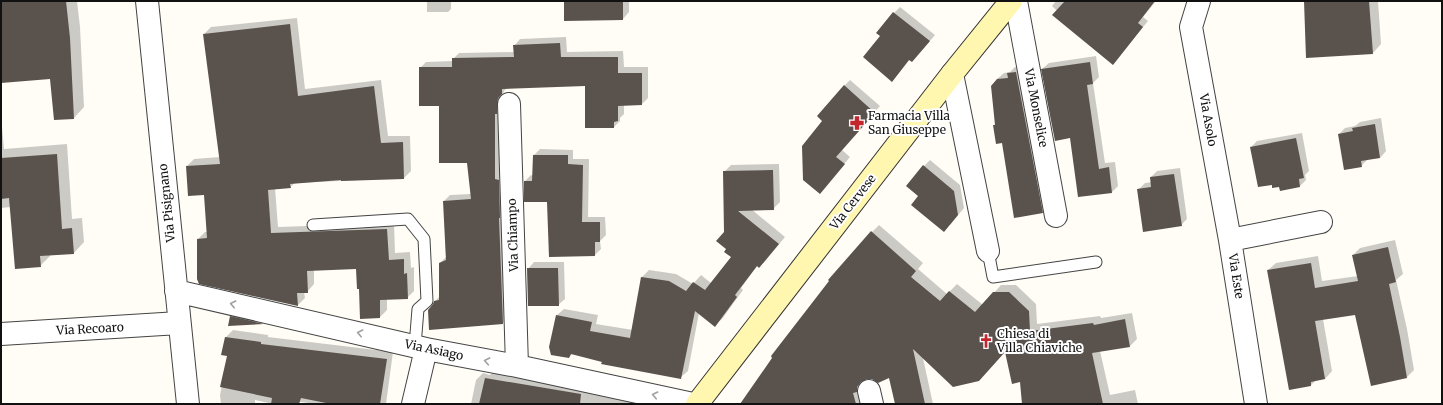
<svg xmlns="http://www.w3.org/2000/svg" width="1443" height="405" font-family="Merriweather,serif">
	<rect width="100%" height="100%" fill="#fffdf5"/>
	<path fill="#0003" d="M 1,1 L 77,1 L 80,27 L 84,107 L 74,118 L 55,119 L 51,78 L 1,82 Z
		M 427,1 L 451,1 L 451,9 L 448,12 L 427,12 Z
		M 565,1 L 629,1 L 629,12 L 623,19 Z
		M 1056,1 L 1156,1 L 1143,17 L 1148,21 L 1113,64 L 1052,6 Z
		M 1305,1 L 1378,1 L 1381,44 L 1373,53 Z
		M 900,7 L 935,35 L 924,48 L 912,61 L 910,59 L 898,74 L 881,36 L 894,13 Z
		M 297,18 L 305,89 L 381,80 L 388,136 L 410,136 L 411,171 L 404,178 L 295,183 L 290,187 L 275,188 L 278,227 L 394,223 L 395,253 L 410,252 L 411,268 L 414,267 L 414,291 L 407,298 L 387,299 L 387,310 L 380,317 L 360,288 L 357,268 L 314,269 L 314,284 L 307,292 L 304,292 L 305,298 L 298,305 L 198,239 L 205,232 L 207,232 L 205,194 L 187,166 L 194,159 L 220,157 L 204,34 L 211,27 Z
		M 566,37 L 567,52 L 623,51 L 624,67 L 648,67 L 648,98 L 642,104 L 624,105 L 624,114 L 620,118 L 620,121 L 614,127 L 586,127 L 586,84 L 507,88 L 504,91 L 502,97 L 509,317 L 503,323 L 434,304 L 435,301 L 440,296 L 440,263 L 446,257 L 444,201 L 450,195 L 471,194 L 468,162 L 420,68 L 426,62 L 453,61 L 453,59 L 459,53 L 515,52 L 514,46 L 520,39 Z
		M 1096,56 L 1099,77 L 1093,83 L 1105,163 L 1115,162 L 1118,186 L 1112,192 L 1079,196 L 1071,137 L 1042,69 L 1049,63 Z
		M 1023,66 L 1049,206 L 1042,212 L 994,125 L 996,123 L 997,79 L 1004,73 L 1010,72 L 1015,67 Z
		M 850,80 L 880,106 L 842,150 L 850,157 L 820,193 L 824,121 L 844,86 Z
		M 1,115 L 4,149 L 67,144 L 72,219 L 82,218 L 84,242 L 74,253 L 51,255 L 40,266 L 11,207 L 1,208 Z
		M 1381,118 L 1386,151 L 1380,158 L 1368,159 L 1361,166 L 1339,134 L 1345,128 L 1355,126 L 1360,122 Z
		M 1302,133 L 1309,171 L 1305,175 L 1306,180 L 1300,186 L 1280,186 L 1272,183 L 1251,147 L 1257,141 Z
		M 540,149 L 573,150 L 573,159 L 589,159 L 588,217 L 605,217 L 606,235 L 600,241 L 601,249 L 595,255 L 548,201 L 525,181 L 531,175 L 533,176 L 534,155 Z
		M 930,160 L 960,185 L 964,208 L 950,225 L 920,196 L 924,166 Z
		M 779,164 L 780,202 L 773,209 L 751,209 L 785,237 L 766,260 L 759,267 L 757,266 L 741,288 L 743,290 L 722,319 L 715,325 L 699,313 L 688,371 L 681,377 L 572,354 L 569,357 L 557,315 L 564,309 L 598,315 L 596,324 L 633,330 L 642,277 L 649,270 L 676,274 L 693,284 L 701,275 L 711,283 L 732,257 L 727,249 L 725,232 L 724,172 L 731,165 Z
		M 1180,168 L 1187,219 L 1181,225 L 1138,190 L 1145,183 L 1152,182 L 1151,177 L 1157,171 Z
		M 879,225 L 923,263 L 918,269 L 947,294 L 957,284 L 983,305 L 1001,285 L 1016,285 L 1036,304 L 1037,324 L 1100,316 L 1101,318 L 1132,313 L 1137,339 L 1130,346 L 1100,351 L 1110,395 L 1135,390 L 1138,404 L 1035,404 L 1006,350 L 923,358 L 933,404 L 896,404 L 890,377 L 864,379 L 864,404 L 741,404 L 872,232 Z
		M 1395,240 L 1403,274 L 1396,280 L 1407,329 L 1414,370 L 1407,377 L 1356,314 L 1323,319 L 1332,371 L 1325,379 L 1316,380 L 1311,385 L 1268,270 L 1276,263 L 1318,256 L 1322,281 L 1358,276 L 1353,255 L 1360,248 Z
		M 534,262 L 564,262 L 565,299 L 558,305 L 528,269 Z
		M 237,310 L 268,318 L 263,323 L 229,325 L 231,317 Z
		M 233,330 L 268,335 L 268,337 L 393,352 L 386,404 L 316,404 L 287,400 L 283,404 L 273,404 L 255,400 L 255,404 L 221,404 L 220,395 L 228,355 L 226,337 Z
		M 493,372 L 627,394 L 638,404 L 471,404 L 476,380 L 483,373 L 490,375 Z"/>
	<path fill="#5a524d" d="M 1,1 L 66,1 L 70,38 L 74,119 L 54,120 L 50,79 L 1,83 Z
		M 564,1 L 623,1 L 623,20 L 564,21 Z
		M 1065,1 L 1155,1 L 1138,23 L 1143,27 L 1113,65 L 1052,15 Z
		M 1304,1 L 1369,1 L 1373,54 L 1306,58 Z
		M 893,12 L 930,41 L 912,62 L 909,60 L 892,82 L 863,57 L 880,36 L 876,33 Z
		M 290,24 L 298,96 L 374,86 L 381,143 L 403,142 L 404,179 L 341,181 L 341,180 L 290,184 L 291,188 L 268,190 L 271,233 L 387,229 L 389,260 L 404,259 L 404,274 L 407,273 L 408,299 L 380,300 L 380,318 L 360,319 L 359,289 L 357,289 L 356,269 L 307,271 L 308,293 L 297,293 L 298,306 L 199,284 L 197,279 L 197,239 L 207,238 L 204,195 L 188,196 L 186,166 L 220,164 L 203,34 Z
		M 560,43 L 561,57 L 618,57 L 618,73 L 642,73 L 642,105 L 618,106 L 618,121 L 614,122 L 614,128 L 585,128 L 585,86 L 502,89 L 502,94 L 498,98 L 497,104 L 497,114 L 495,114 L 495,179 L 499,180 L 500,218 L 499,218 L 503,324 L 429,330 L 428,310 L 433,304 L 434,301 L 439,300 L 439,263 L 446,260 L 443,201 L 471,199 L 467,163 L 439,163 L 439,106 L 419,106 L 419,67 L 452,67 L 452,58 L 514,57 L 513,45 Z
		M 1090,62 L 1093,84 L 1087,85 L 1099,169 L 1109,167 L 1112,193 L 1078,197 L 1070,138 L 1055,141 L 1041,69 Z
		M 1016,72 L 1043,213 L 1014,218 L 1002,143 L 996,144 L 993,125 L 995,125 L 991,86 L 997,79 L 1008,78 L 1007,73 Z
		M 844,85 L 875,113 L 836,157 L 845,164 L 820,194 L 803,180 L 802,146 L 822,121 L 817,116 Z
		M 1375,124 L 1380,158 L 1361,161 L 1362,167 L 1344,170 L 1338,134 L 1353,131 L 1352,128 Z
		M 1296,138 L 1304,178 L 1299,179 L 1300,187 L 1280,191 L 1279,187 L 1272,188 L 1272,185 L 1258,187 L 1250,147 Z
		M 57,154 L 62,229 L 72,228 L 74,254 L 40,256 L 41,267 L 15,269 L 9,198 L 1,199 L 1,158 Z
		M 533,155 L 568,155 L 568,164 L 583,165 L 582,222 L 600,222 L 600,242 L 595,242 L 595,256 L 549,257 L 547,202 L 524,202 L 524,181 L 532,181 Z
		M 923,165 L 954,191 L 958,215 L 944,232 L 911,205 L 918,196 L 906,186 Z
		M 773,170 L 774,210 L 738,211 L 779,244 L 759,268 L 757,266 L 735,295 L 737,297 L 715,327 L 695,311 L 681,379 L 601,364 L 602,362 L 571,354 L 569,358 L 551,355 L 549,347 L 556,315 L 592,322 L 590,331 L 630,338 L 641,277 L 669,281 L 686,291 L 693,282 L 705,290 L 731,257 L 724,252 L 726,249 L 716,241 L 724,232 L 723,171 Z
		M 1174,174 L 1182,226 L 1143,232 L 1137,189 L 1151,187 L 1150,177 Z
		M 871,231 L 916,271 L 911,277 L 940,301 L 949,291 L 975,312 L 993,292 L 1009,292 L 1029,311 L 1030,331 L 1093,323 L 1094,325 L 1125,319 L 1130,347 L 1092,353 L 1103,404 L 1022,404 L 1020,382 L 1012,384 L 1005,352 L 979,381 L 953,387 L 913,349 L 925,404 L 895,404 L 889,378 L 878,383 L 872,379 L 867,379 L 861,382 L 857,387 L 857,392 L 853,393 L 856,404 L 740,404 L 772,358 L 771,356 L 829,281 L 828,280 Z
		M 1388,247 L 1396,282 L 1389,284 L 1400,337 L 1407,378 L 1371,386 L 1355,315 L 1315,321 L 1325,379 L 1311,382 L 1311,386 L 1289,390 L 1267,270 L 1311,263 L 1315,288 L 1358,281 L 1352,255 Z
		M 527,268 L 558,268 L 559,306 L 528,306 Z
		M 230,316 L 264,324 L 228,326 Z
		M 225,337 L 261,342 L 261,344 L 387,359 L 380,404 L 331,404 L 301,398 L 299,404 L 271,404 L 272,398 L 220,387 L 227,356 L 221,355 Z
		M 485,378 L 581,394 L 580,404 L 479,404 Z"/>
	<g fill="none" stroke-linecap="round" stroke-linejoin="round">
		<defs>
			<path id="lane" d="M 313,225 L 408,219 L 424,239 L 427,301 L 418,309 L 415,346
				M 988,251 L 993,277 L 1096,262"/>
			<path id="street" d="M 147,1 L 188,404
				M 1016,1 L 1056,216
				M 1199,1 L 1191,27 L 1230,240
				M 952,74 L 988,251
				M 509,104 L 517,366
				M 176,291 L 426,349 L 517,366 L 693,404
				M 1,334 L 179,323
				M 869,391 L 872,404
				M 413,404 L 426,349
				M 1256,404 L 1230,240 L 1321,222"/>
			<path id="secondary" d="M 697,404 L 952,74 L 1011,1"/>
		</defs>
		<use href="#lane" stroke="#444" stroke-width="13"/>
		<use href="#street" stroke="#444" stroke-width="24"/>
		<use href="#secondary" stroke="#333" stroke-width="24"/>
		<use href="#lane" stroke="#fff" stroke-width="11"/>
		<use href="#street" stroke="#fff" stroke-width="22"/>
		<use href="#secondary" stroke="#fff6b0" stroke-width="22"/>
	</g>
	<defs><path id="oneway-chevron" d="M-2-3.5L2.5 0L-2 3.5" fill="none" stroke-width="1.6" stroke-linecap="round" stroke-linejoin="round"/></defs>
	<g stroke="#a0a0a0">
		<use href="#oneway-chevron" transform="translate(233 304) rotate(-167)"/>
		<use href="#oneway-chevron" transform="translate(360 333) rotate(-167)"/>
		<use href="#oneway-chevron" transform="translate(487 361) rotate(-169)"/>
		<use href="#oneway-chevron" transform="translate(655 395) rotate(-168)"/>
	</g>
	<defs>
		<symbol id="pharmacy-bare" viewBox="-9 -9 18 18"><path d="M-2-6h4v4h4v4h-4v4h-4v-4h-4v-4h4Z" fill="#c4262e" stroke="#fff" stroke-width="2.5" paint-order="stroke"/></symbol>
		<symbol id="church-bare" viewBox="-9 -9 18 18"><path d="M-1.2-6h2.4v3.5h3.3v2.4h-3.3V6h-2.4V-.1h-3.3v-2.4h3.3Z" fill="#c4262e" stroke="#fff" stroke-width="2.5" paint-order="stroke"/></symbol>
	</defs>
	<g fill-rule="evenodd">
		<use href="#pharmacy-bare" x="847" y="113" width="20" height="20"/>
		<use href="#church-bare" x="976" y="331" width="20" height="20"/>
	</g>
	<g text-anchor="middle" stroke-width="4" stroke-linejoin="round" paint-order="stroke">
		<g font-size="12" fill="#111" stroke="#fff">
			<text transform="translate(1036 108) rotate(79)" y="4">Via Monselice</text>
			<text transform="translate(1208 120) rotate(80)" y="4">Via Asolo</text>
			<text transform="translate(853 202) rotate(-52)" y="4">Via Cervese</text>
			<text transform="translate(167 203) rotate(-96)" y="4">Via Pisignano</text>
			<text transform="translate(513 235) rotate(-92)" y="4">Via Chiampo</text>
			<text transform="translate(1236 276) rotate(81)" y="4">Via Este</text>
			<text transform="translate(90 329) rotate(-3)" y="4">Via Recoaro</text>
			<text transform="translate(434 350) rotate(12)" y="4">Via Asiago</text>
		</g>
		<g font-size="12" fill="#111" stroke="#fff" text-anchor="start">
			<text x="868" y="120">Farmacia Villa<tspan x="868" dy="14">San Giuseppe</tspan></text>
			<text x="997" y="338">Chiesa di<tspan x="997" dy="14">Villa Chiaviche</tspan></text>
		</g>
	</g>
	<rect width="1443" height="405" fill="none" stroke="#111111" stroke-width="4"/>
</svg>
